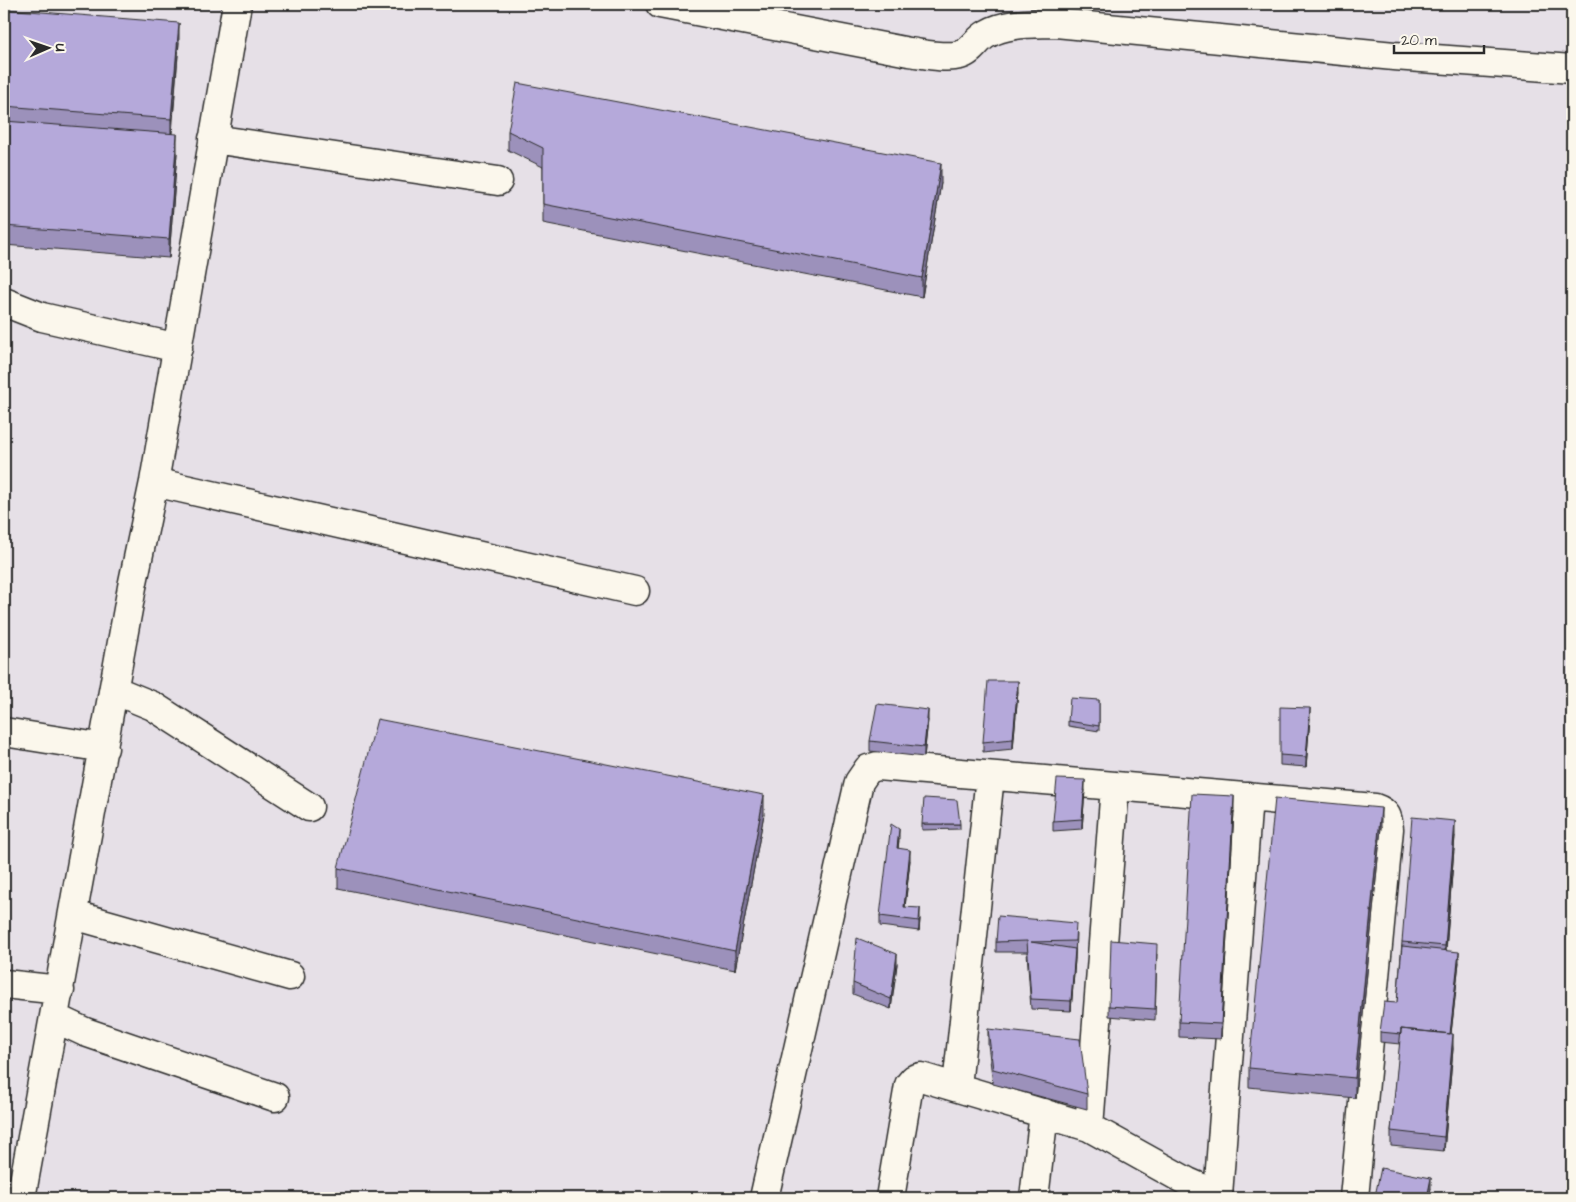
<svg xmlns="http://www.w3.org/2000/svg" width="1576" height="1202" font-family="'Architects Daughter',sans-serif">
	<rect width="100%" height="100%" fill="#e6e0e7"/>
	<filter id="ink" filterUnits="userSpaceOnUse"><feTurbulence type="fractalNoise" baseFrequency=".02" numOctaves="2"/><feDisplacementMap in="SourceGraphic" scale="10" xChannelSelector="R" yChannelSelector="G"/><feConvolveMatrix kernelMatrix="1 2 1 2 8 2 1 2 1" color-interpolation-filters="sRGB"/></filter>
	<g filter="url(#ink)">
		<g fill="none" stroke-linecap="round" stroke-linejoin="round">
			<defs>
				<path id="minor" d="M 660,4 L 909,52 C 924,54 945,59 960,55 C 972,52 977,39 987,34 C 1007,22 1034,24 1056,23 L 1394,56 L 1572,69
					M 213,139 L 498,181
					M 4,302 L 42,317 L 178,348
					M 154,482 L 635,591
					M 114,690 L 153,706 L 309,807
					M 4,732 L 104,748
					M 1115,786 L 1089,1127 L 1188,1182 L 1218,1195 L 1248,797
					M 74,915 L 290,976
					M 4,984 L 60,990
					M 55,1018 L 85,1032 L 275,1097
					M 957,1086 L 990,776
					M 21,1198 L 132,587 L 154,482 L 237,4
					M 764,1198 L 859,782 L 868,769 L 878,766 L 1375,808 C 1387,812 1388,817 1389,829 L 1354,1198
					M 890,1198 L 909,1085 L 914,1079 L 921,1077 L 1089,1127
					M 1034,1198 L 1044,1113"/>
			</defs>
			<use href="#minor" stroke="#2b2b2b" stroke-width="31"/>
			<use href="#minor" stroke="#fbf7ec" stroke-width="28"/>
		</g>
		<path fill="#9c91bb" stroke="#2b2b2b" d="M 4,9 L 179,42 L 172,134 L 177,153 L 169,258 L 4,245 Z
			M 508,131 L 941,183 L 922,297 L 543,223 L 543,167 L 508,150 Z
			M 1018,691 L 1013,749 L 983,752 L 983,742 Z
			M 1099,700 L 1099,731 L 1068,726 L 1068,721 Z
			M 1310,718 L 1306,767 L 1280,765 L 1280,755 Z
			M 928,720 L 924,757 L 870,751 L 870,741 Z
			M 1085,790 L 1082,829 L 1053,831 L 1053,821 Z
			M 1234,811 L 1221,1039 L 1179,1037 L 1179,1022 Z
			M 764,814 L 735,970 L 338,888 L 338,868 Z
			M 922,824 L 960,824 L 960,829 L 922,830 Z
			M 1381,827 L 1355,1098 L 1249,1087 L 1249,1068 Z
			M 1455,836 L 1446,951 L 1459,962 L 1451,1034 L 1453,1049 L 1444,1151 L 1391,1146 L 1391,1131 L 1400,1044 L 1380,1042 L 1380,1032 L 1397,1003 L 1402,942 Z
			M 899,839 L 898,849 L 910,860 L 905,907 L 920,919 L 919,931 L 880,926 L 880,916 Z
			M 1076,933 L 1075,959 L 1071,1011 L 1031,1009 L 1027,952 L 996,952 L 996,942 Z
			M 1157,954 L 1155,1020 L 1109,1016 L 1109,1006 Z
			M 897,964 L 891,1009 L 853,994 L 853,983 Z
			M 988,1029 L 1087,1094 L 1087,1109 L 993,1084 L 988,1044 Z
			M 1431,1188 L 1429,1198 L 1375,1198 L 1375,1196 Z"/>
		<path fill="#7f7699" stroke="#2b2b2b" d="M 179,23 L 179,42 L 171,138 L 171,119 Z
			M 177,134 L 177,153 L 169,258 L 169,239 Z
			M 941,163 L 941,183 L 922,297 L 922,278 Z
			M 1018,681 L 1018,691 L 1013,749 L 1013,739 Z
			M 1310,708 L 1310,718 L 1306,767 L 1306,757 Z
			M 928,710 L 928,720 L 924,757 L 924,747 Z
			M 1085,780 L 1085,790 L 1082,829 L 1082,819 Z
			M 764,795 L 764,814 L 735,970 L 735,951 Z
			M 1234,796 L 1234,811 L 1221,1039 L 1221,1024 Z
			M 1381,808 L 1381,827 L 1355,1098 L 1355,1078 Z
			M 1455,821 L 1455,836 L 1445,961 L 1445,946 Z
			M 899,829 L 899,839 L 897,859 L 897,848 Z
			M 910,850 L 910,860 L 904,917 L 904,907 Z
			M 920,908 L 920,919 L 919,931 L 919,921 Z
			M 1075,949 L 1075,959 L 1071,1011 L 1071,1001 Z
			M 1459,952 L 1459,962 L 1449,1050 L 1449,1040 Z
			M 897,954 L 897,964 L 891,1009 L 891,999 Z
			M 1453,1034 L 1453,1049 L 1444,1151 L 1444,1137 Z
			M 1431,1178 L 1431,1188 L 1429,1198 L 1427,1198 Z"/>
		<path fill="#b5a9da" stroke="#2b2b2b" d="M 4,9 L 179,23 L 171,119 L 4,106 Z
			M 517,83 L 941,163 L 922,278 L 543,204 L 543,148 L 508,131 Z
			M 4,121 L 177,134 L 169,239 L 4,226 Z
			M 988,681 L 1018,681 L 1013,739 L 983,742 Z
			M 1070,698 L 1099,700 L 1099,726 L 1068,721 Z
			M 877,704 L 928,710 L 924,747 L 870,741 Z
			M 1280,707 L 1310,708 L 1306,757 L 1280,755 Z
			M 377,719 L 764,795 L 735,951 L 338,868 Z
			M 1057,779 L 1085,780 L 1082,819 L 1053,821 Z
			M 1192,794 L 1234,796 L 1221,1024 L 1179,1022 Z
			M 924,798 L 957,800 L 960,824 L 922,824 Z
			M 1275,798 L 1381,808 L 1355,1078 L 1249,1068 Z
			M 1412,817 L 1455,821 L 1445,946 L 1402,942 Z
			M 891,824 L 899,829 L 897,848 L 910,850 L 904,907 L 920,908 L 919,921 L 880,916 Z
			M 998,916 L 1076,923 L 1075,941 L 1031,942 L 1075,949 L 1071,1001 L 1031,999 L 1027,941 L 996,942 Z
			M 857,938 L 897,954 L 891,999 L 853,983 Z
			M 1111,940 L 1157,944 L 1155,1009 L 1109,1006 Z
			M 1402,946 L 1459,952 L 1450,1034 L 1401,1029 L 1401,1034 L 1380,1032 L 1384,1002 L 1397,1003 Z
			M 988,1029 L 1080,1039 L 1087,1094 L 993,1069 Z
			M 1401,1029 L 1453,1034 L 1444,1137 L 1391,1131 Z
			M 1381,1168 L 1431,1178 L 1427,1198 L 1386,1198 L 1375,1196 Z"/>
	</g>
	<rect width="1576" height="1202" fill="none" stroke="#fbf7ec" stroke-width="20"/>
	<rect x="10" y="10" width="1556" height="1182" fill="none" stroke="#2b2b2b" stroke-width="2" filter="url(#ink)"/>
	<g transform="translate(48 48) rotate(88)" stroke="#fbf7ec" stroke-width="4" paint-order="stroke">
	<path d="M0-4L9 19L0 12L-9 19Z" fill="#2b2b2b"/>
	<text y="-8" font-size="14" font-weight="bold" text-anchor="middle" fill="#2b2b2b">U</text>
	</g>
	<path d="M1394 45v8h90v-8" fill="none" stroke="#2b2b2b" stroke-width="2.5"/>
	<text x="1401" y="45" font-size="15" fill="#2b2b2b" stroke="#fbf7ec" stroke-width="4" paint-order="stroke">20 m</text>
</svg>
